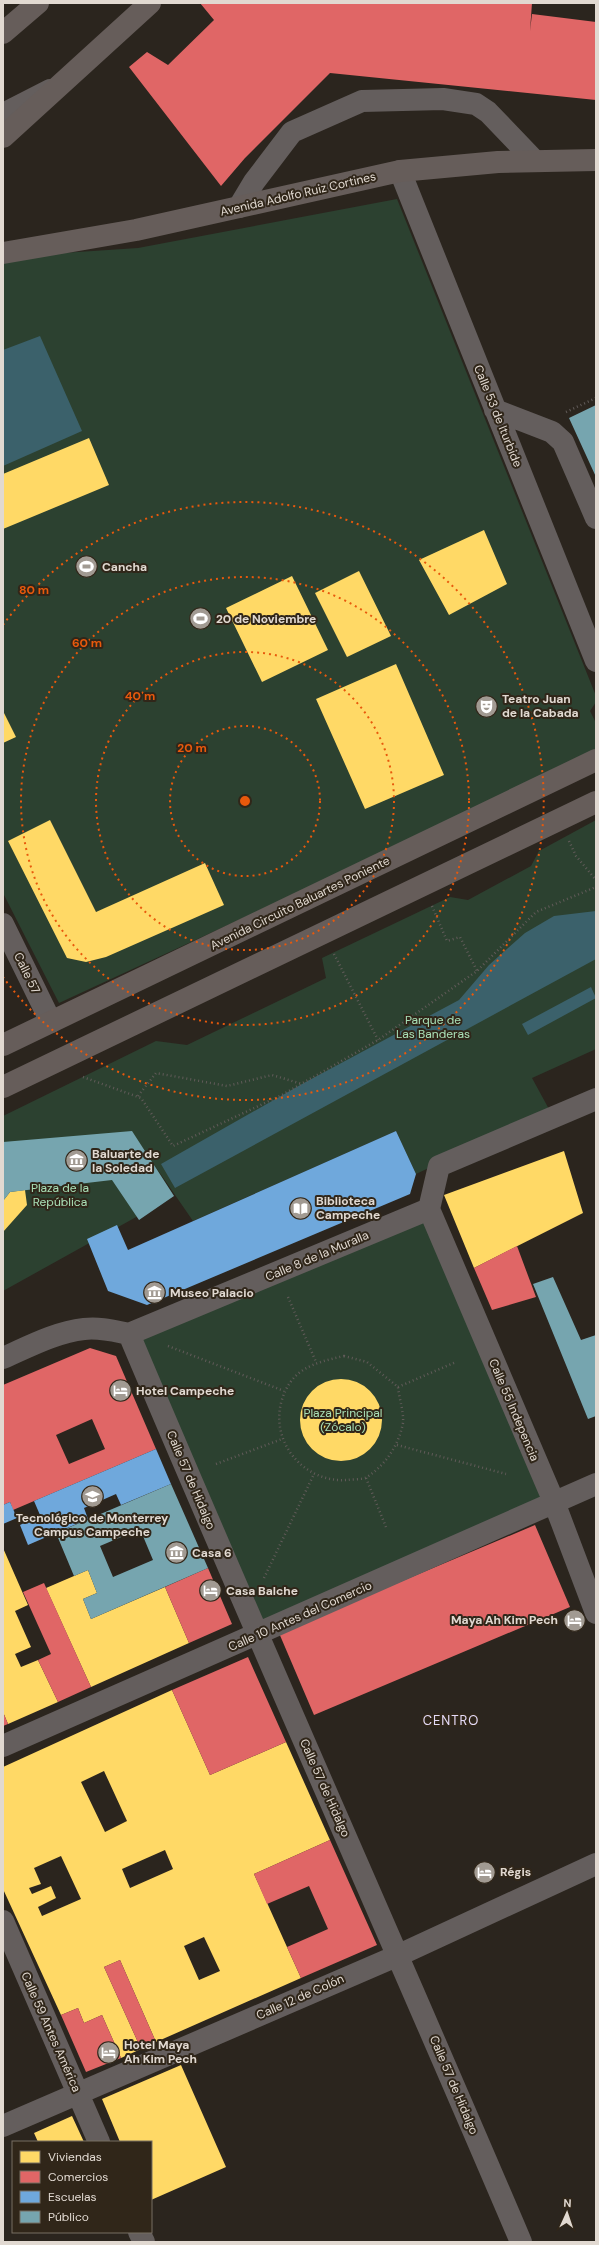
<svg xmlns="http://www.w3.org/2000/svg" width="599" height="2245" font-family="'DM Sans',sans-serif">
	<rect width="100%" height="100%" fill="#2b251e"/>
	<path fill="#2c4130" d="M 397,199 L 596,696 L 596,702 L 590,711 L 596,723 L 596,749 L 323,881 L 59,1003 L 3,893 L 3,257 L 138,248 Z
		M 596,820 L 596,1049 L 532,1078 L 550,1111 L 416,1174 L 396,1131 L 193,1221 L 153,1163 L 174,1196 L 3,1291 L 3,1116 L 156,1041 L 187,1045 L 326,978 L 322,958 L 450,897 L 468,900 L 531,866 L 539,851 Z
		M 431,1215 L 554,1502 L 257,1635 L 129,1334 Z"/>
	<path fill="#3b616b" d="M 40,336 L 82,431 L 3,466 L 3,350 Z
		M 596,911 L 596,959 L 175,1188 L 161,1164 L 302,1084 L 459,1000 L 489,965 L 525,933 L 554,916 Z
		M 591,987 L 596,998 L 528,1035 L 522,1024 Z"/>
	<path fill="#ffd966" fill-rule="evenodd" d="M 89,438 L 109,485 L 3,529 L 3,474 Z
		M 484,530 L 507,584 L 449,615 L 419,560 Z
		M 359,571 L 391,636 L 347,657 L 315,593 Z
		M 292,576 L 328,650 L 262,682 L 226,608 Z
		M 396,664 L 444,775 L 365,809 L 316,699 Z
		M 3,711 L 16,737 L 3,743 Z
		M 50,820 L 96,912 L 205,863 L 224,905 L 106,957 L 86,962 L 67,958 L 8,841 Z
		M 564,1151 L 583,1213 L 474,1268 L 444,1195 Z
		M 25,1190 L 27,1205 L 3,1232 L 3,1201 L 10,1192 Z
		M300 1420a41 41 0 1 1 82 0a41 41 0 1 1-82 0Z
		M 3,1548 L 28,1605 L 15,1611 L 31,1647 L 15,1654 L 21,1667 L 38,1660 L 58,1702 L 8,1724 L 3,1712 Z
		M 88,1570 L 97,1593 L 83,1599 L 91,1619 L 165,1587 L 189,1643 L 91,1687 L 46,1588 Z
		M 172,1690 L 210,1775 L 286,1742 L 330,1840 L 254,1874 L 301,1978 L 156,2042 L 120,1960 L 104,1967 L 141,2049 L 121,2058 L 102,2015 L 84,2023 L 78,2008 L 61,2015 L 3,1889 L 3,1767 ZM 104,1771 L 127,1821 L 105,1832 L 81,1782 ZM 165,1850 L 173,1869 L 130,1888 L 122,1869 ZM 61,1856 L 81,1899 L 42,1916 L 38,1907 L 56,1898 L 51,1886 L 32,1894 L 29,1888 L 41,1884 L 34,1868 ZM 204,1937 L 220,1971 L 199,1980 L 184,1946 Z
		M 181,2065 L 226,2167 L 151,2200 L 151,2142 L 120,2142 L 102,2099 Z
		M 72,2116 L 84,2142 L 38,2142 L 34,2133 Z"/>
	<path fill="#e06666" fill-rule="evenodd" d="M 200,3 L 532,3 L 530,31 L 532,14 L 596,22 L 596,100 L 330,73 L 245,158 L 221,186 L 129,67 L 147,52 L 168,65 L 214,20 Z
		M 517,1246 L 536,1297 L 492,1310 L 474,1268 Z
		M 90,1348 L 116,1356 L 156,1449 L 13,1510 L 10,1502 L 3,1505 L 3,1385 ZM 92,1419 L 105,1449 L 69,1464 L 56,1435 Z
		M 535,1525 L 570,1607 L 314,1715 L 279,1633 Z
		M 208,1568 L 232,1624 L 189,1643 L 165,1587 Z
		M 44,1583 L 91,1687 L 58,1702 L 38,1660 L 51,1654 L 23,1592 Z
		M 248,1657 L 286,1742 L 210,1775 L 172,1690 Z
		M 3,1712 L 8,1724 L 3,1726 Z
		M 330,1840 L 377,1945 L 301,1978 L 287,1947 L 328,1929 L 309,1886 L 267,1904 L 254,1874 Z
		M 120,1960 L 156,2042 L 141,2049 L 104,1967 Z
		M 78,2008 L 84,2023 L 102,2015 L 121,2058 L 86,2072 L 61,2015 Z"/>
	<path fill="#6fa8dc" d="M 396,1131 L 416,1174 L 410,1194 L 147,1305 L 108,1291 L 87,1239 L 117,1225 L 128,1250 Z
		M 156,1449 L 171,1484 L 121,1505 L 116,1494 L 84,1508 L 88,1519 L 28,1545 L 20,1525 L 40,1515 L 34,1501 Z
		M 10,1502 L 17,1518 L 3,1524 L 3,1505 Z"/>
	<path fill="#76a5af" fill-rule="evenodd" d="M 596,405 L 596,477 L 569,418 Z
		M 132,1131 L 174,1196 L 139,1220 L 112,1180 L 10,1192 L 3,1201 L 3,1142 Z
		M 553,1277 L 581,1340 L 596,1335 L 596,1416 L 588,1419 L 533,1284 Z
		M 171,1484 L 208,1568 L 91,1619 L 83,1599 L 97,1593 L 88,1570 L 74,1576 L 56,1533 ZM 140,1529 L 153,1560 L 113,1577 L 100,1546 Z"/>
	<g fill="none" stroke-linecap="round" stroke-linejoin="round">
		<path stroke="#615b59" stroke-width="2.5" stroke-dasharray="1 3" stroke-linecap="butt" d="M 566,412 L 596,398
			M 569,841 L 576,856 L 596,880
			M 432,906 L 447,941 L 460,937 L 477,971
			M 334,954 L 378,1040
			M 83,1077 L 141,1098 L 173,1146 L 282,1095 L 378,1040 L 477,971 L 536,912 L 596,887
			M 138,1096 L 156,1073 L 227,1086 L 272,1075 L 302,1084
			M 288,1297 L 316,1362
			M 168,1346 L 284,1391
			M 344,1356 L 367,1362 L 398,1387 C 399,1398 404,1412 403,1423 C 399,1444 386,1465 367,1477 C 362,1480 353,1479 347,1480 C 305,1483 271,1444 281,1403 C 290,1369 313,1363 344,1356 Z
			M 398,1387 L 456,1362
			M 397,1445 L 506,1474
			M 216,1464 L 282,1439
			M 366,1478 L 386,1527
			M 264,1578 L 314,1474"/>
		<path stroke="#645e5d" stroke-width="22" d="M 3,114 L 50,90
			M 400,171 L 596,661
			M 239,207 L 254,182 L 292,132 L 362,101 L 443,99 L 476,104 L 488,112 L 534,160
			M 495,410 L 552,432 L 563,442 L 596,518
			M 3,924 L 51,1022
			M 429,1209 L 554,1502 L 596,1613
			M 129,1334 C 257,1638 392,1939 521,2242
			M 3,1358 C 28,1347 56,1332 84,1329 C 100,1327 114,1331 129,1334 L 429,1209 L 439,1166 L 596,1099
			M 3,1746 L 596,1484
			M 3,1921 L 99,2142
			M 3,2126 L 399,1955 L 596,1864
			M 139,2232 L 144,2242"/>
		<path stroke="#665d5a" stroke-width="22" d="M 3,33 L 38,3
			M 3,137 L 150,3
			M 3,253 L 136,230 L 400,171 L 498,162 L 596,160
			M 3,1045 L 596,760
			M 3,1087 L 596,802"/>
	</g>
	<g fill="none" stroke="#e8590c" stroke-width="2" stroke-dasharray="2 4">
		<circle cx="245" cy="801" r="75"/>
		<circle cx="245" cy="801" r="149"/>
		<circle cx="245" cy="801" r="224"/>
		<path d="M3 625A299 299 0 1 1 3 977"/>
	</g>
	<defs>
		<symbol id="stadium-disc" viewBox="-11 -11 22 22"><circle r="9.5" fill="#a19a92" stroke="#302619"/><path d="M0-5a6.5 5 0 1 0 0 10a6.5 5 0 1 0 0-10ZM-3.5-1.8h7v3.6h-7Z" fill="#fff"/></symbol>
		<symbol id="theatre-disc" viewBox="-11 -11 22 22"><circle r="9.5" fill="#a19a92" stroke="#302619"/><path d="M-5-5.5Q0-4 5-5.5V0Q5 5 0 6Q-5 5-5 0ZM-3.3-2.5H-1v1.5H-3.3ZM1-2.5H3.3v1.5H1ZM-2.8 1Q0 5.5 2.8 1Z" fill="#fff"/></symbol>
		<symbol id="museum-disc" viewBox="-11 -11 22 22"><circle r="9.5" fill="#a19a92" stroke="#302619"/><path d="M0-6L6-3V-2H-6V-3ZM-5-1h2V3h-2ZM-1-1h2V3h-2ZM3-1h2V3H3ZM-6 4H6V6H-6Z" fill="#fff"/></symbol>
		<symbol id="library-disc" viewBox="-11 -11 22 22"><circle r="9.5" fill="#a19a92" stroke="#302619"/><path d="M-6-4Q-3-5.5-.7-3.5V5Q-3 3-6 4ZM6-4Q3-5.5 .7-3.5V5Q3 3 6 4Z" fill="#fff"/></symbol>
		<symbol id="hotel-disc" viewBox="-11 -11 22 22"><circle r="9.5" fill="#a19a92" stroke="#302619"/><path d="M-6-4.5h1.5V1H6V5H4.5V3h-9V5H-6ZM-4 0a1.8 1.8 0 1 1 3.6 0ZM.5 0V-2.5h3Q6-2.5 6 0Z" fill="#fff"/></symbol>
		<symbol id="school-disc" viewBox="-11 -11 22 22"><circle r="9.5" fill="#a19a92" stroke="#302619"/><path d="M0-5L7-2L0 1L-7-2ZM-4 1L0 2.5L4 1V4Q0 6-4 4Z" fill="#fff"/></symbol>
	</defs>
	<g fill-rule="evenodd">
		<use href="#stadium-disc" x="74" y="554" width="25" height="25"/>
		<use href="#stadium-disc" x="188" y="606" width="25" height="25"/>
		<use href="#theatre-disc" x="474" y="694" width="25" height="25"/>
		<use href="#museum-disc" x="64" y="1148" width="25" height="25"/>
		<use href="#library-disc" x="288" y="1196" width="25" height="25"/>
		<use href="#museum-disc" x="142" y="1280" width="25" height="25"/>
		<use href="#hotel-disc" x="108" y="1378" width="25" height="25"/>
		<use href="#school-disc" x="80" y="1484" width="25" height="25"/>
		<use href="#museum-disc" x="164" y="1540" width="25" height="25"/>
		<use href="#hotel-disc" x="198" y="1578" width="25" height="25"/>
		<use href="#hotel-disc" x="562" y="1608" width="25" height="25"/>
		<use href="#hotel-disc" x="472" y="1860" width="25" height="25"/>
		<use href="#hotel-disc" x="96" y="2040" width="25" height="25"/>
	</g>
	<g text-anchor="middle" stroke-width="4" stroke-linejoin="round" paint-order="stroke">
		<g font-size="12" fill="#e1d9d1" stroke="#302619">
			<text transform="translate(298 194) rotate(-13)" y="4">Avenida Adolfo Ruiz Cortines</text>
			<text transform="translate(498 416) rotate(68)" y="4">Calle 53 de Iturbide</text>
			<text transform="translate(300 903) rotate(-26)" y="4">Avenida Circuito Baluartes Poniente</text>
			<text transform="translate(27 973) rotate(64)" y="4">Calle 57</text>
			<text transform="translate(317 1256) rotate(-23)" y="4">Calle 8 de la Muralla</text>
			<text transform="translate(514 1410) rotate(67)" y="4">Calle 55 Indepencia</text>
			<text transform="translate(191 1480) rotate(67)" y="4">Calle 57 de Hidalgo</text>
			<text transform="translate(300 1616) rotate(-24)" y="4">Calle 10 Antes del Comercio</text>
			<text transform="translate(325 1788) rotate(66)" y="4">Calle 57 de Hidalgo</text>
			<text transform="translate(300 1997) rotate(-24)" y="4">Calle 12 de Colón</text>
			<text transform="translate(51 2032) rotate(66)" y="4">Calle 59 Antes América</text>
			<text transform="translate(454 2085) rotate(67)" y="4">Calle 57 de Hidalgo</text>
		</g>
		<g font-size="12" font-weight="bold" fill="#e1d9d1" stroke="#302619" text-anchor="start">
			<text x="102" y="571">Cancha</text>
			<text x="216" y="623">20 de Noviembre</text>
			<text x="502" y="703">Teatro Juan<tspan x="502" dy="14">de la Cabada</tspan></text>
			<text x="92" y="1158">Baluarte de<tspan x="92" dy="14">la Soledad</tspan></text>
			<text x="316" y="1205">Biblioteca<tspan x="316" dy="14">Campeche</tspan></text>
			<text x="170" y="1297">Museo Palacio</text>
			<text x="136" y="1395">Hotel Campeche</text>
			<text x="92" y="1522" text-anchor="middle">Tecnológico de Monterrey<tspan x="92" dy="14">Campus Campeche</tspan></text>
			<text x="192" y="1557">Casa 6</text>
			<text x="226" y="1595">Casa Balche</text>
			<text x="558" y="1624" text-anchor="end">Maya Ah Kim Pech</text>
			<text x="500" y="1876">Régis</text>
			<text x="124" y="2049">Hotel Maya<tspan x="124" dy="14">Ah Kim Pech</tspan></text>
		</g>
		<g font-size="12" fill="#a9e0b7" stroke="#302619">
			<text x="433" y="1024">Parque de<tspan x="433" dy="14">Las Banderas</tspan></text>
			<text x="60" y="1192">Plaza de la<tspan x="60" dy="14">República</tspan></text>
			<text x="343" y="1417">Plaza Principal<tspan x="343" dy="14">(Zócalo)</tspan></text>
		</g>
		<g font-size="13" letter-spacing="1" fill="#e5dbf8" stroke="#302619">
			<text x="451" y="1725">CENTRO</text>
		</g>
	</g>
	<circle cx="245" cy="801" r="6" fill="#e8590c" stroke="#302619" stroke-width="2"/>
	<g font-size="12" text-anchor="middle" font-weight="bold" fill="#e8590c" stroke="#302619" stroke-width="4" stroke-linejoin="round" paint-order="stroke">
		<text x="34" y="594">80 m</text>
		<text x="87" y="647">60 m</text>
		<text x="140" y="700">40 m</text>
		<text x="192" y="752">20 m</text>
	</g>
	<rect width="599" height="2245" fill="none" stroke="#e1d9d1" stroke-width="8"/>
	<rect x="12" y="2141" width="140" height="92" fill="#302619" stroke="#776e63"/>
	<rect x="20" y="2151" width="20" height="12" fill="#ffd966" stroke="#776e63"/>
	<text x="48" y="2161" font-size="12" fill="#e1d9d1">Viviendas</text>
	<rect x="20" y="2171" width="20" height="12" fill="#e06666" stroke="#776e63"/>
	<text x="48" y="2181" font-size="12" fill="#e1d9d1">Comercios</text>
	<rect x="20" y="2191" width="20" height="12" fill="#6fa8dc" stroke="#776e63"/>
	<text x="48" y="2201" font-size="12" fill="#e1d9d1">Escuelas</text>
	<rect x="20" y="2211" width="20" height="12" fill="#76a5af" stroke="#776e63"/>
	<text x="48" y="2221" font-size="12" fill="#e1d9d1">Público</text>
	<g transform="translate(567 2213) rotate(3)" stroke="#302619" stroke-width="3" paint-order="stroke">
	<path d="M0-3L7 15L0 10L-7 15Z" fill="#e1d9d1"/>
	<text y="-6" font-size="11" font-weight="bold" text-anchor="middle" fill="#e1d9d1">N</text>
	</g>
</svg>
